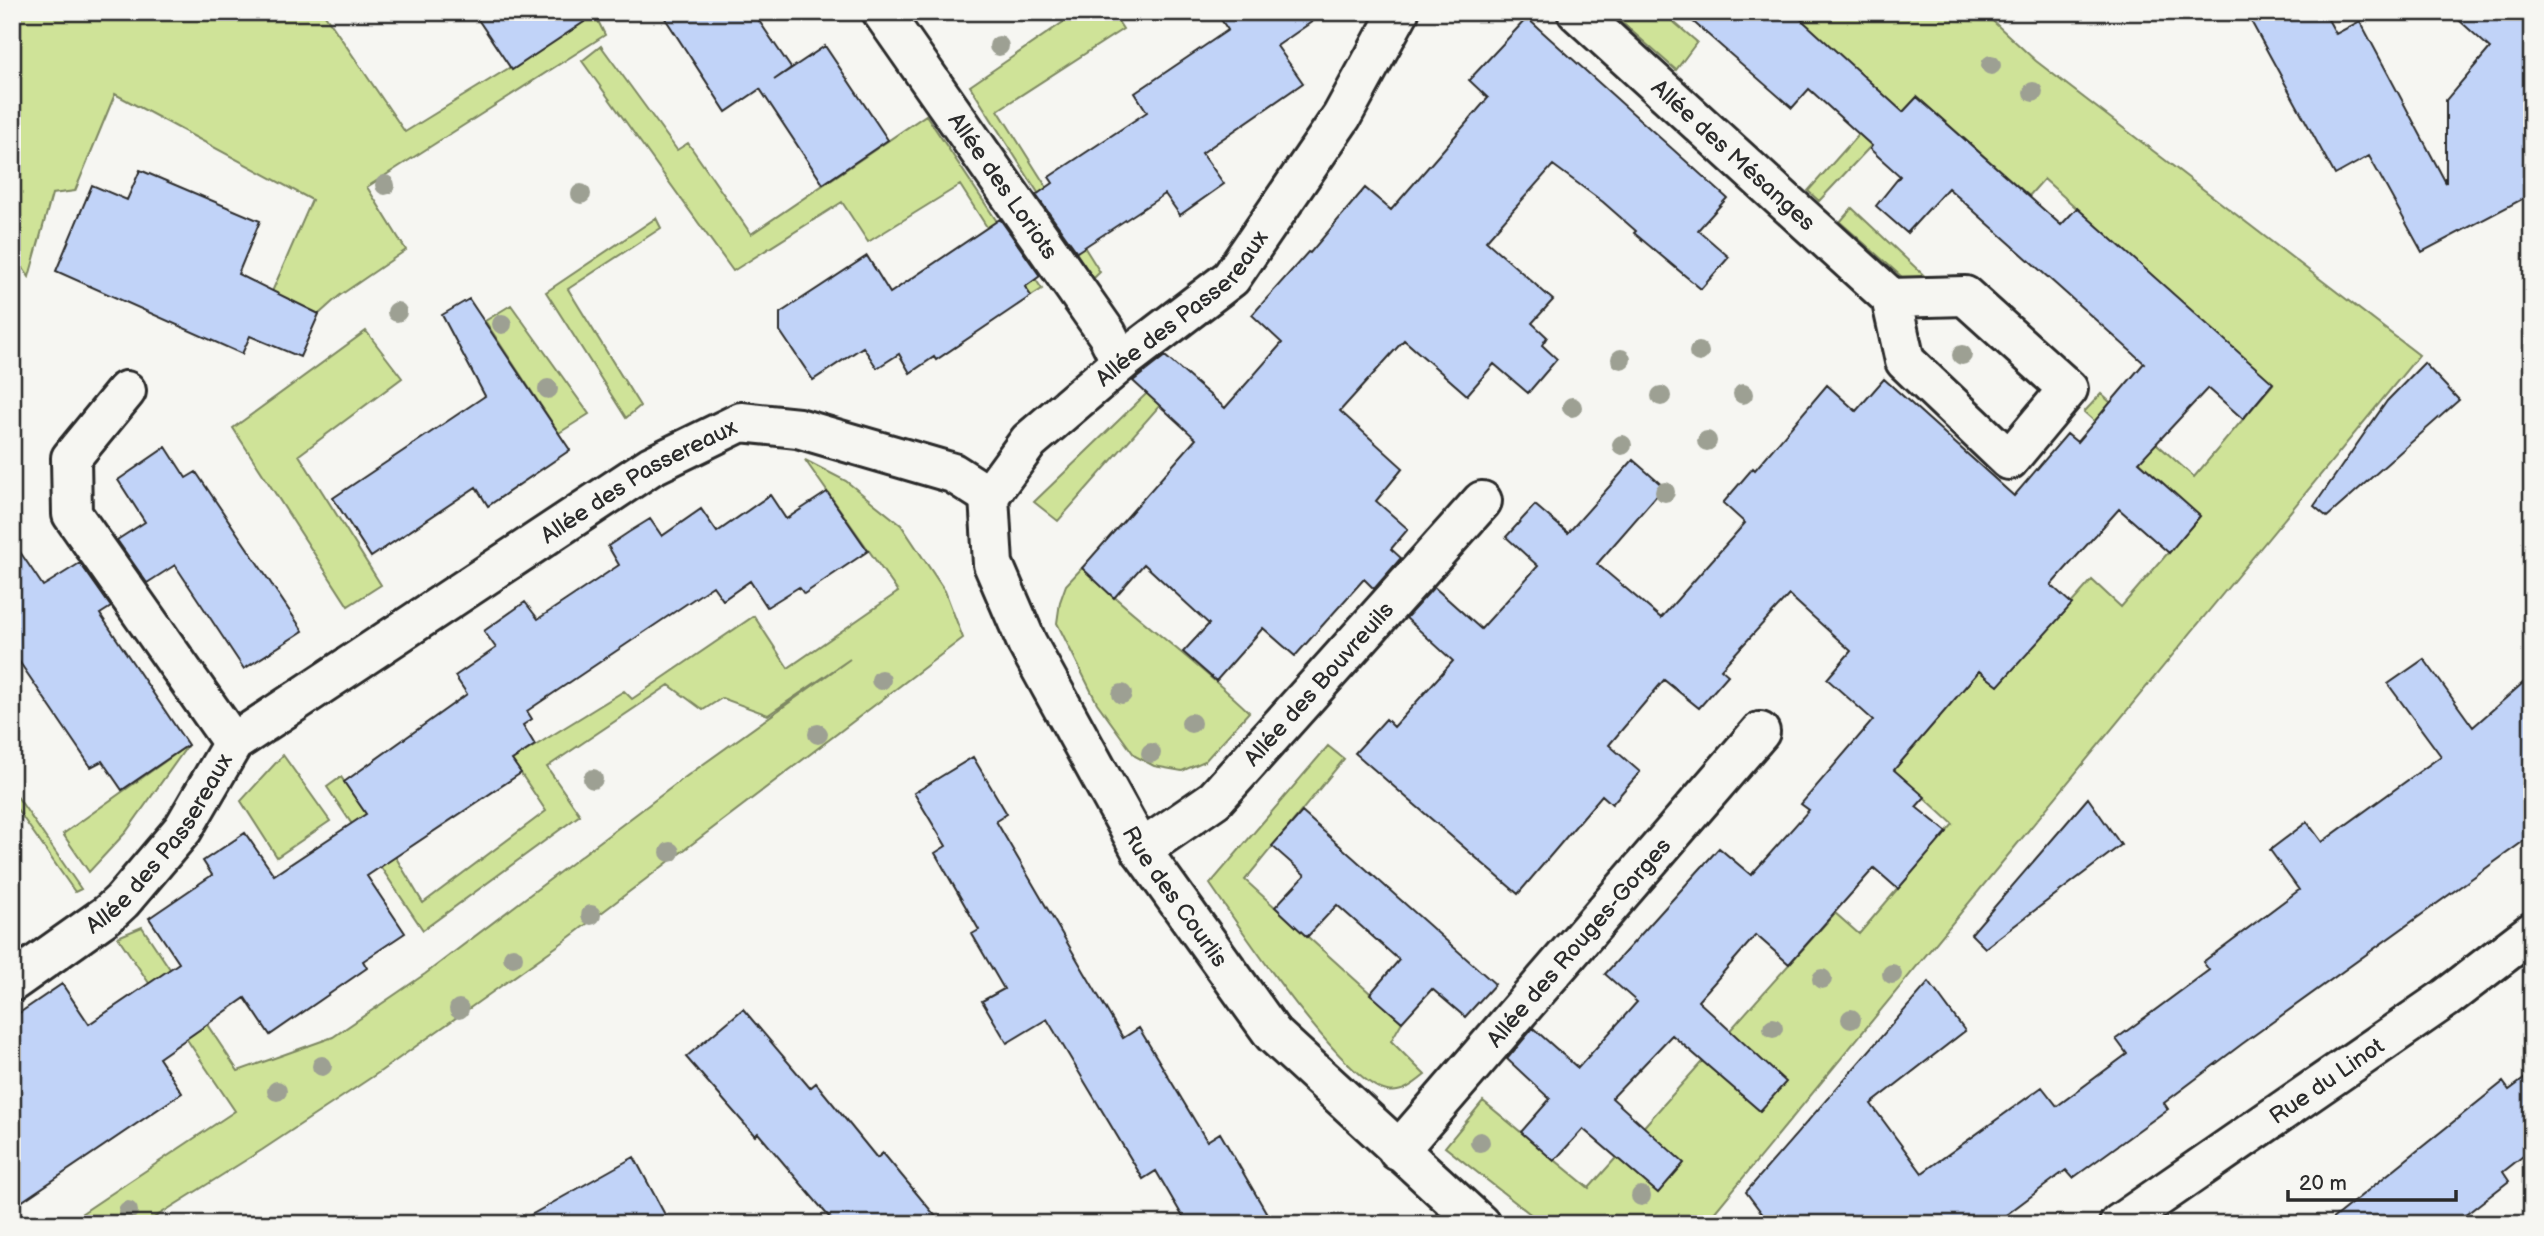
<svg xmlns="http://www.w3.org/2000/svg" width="2544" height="1236" font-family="'Balsamiq Sans',sans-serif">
	<rect width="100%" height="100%" fill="#f6f6f2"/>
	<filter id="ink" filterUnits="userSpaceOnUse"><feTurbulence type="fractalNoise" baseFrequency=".0143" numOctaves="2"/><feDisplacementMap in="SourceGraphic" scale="14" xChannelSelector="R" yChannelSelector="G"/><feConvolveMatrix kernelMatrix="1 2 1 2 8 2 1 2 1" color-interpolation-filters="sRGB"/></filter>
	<g filter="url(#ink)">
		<path fill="#cfe398" stroke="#7d8762" stroke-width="2" d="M 12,12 L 323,12 L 405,132 L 595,15 L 605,35 L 367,187 L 406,250 L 339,296 L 319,314 L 271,294 L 312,200 L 115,94 L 75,191 L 52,194 L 29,277 L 12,252 Z
			M 1078,12 L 1112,12 L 1123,29 L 998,110 L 1100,272 L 1093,279 L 970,86 Z
			M 1610,12 L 1662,12 L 1697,42 L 1676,70 Z
			M 1792,12 L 1983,12 L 2036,61 L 2419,355 L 1705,1224 L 1543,1224 L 1445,1147 L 1483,1101 L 1589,1188 L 1835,913 L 1859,934 L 1953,824 L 1892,768 L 1903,754 L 1979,671 L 1998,686 L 2092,580 L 2121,607 L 2200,516 L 2084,412 L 2101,394 L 2194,477 L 2273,384 L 2044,179 L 2029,196 L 1917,97 L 1819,201 L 1808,191 L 1889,100 Z
			M 601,46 L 677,150 L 688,143 L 751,234 L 926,115 L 1042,289 L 1031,296 L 960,185 L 868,242 L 842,202 L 733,271 L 582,61 Z
			M 1852,208 L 1931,282 L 1920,293 L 1840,222 Z
			M 656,218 L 661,228 L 568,289 L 640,406 L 626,418 L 546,292 Z
			M 511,305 L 589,414 L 559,433 L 485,321 Z
			M 366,331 L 402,378 L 299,455 L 381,585 L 348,606 L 233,428 Z
			M 1172,369 L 1184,378 L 1058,521 L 1034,502 Z
			M 805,460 L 846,481 L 901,525 L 945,591 L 963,638 L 563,942 L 381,1071 L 262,1150 L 144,1224 L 66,1224 L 235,1111 L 118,937 L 142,927 L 238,1071 L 333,1037 L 425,974 L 684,778 L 850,659 L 768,715 L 722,698 L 703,710 L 669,685 L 547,767 L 580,815 L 423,930 L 327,787 L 341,777 L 389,846 L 423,903 L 546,811 L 512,760 L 624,691 L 632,699 L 754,616 L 788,668 L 898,592 Z
			M 1082,568 C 1136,619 1196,661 1249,712 L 1205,761 L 1182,771 L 1154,766 L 1135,756 L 1097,703 L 1057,623 L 1060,602 L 1066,585 Z
			M 188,745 L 126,832 L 89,872 L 63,834 Z
			M 1328,746 L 1344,759 L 1245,880 L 1402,1022 L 1391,1041 L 1425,1075 C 1414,1084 1402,1094 1387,1091 C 1343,1082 1238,925 1210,884 Z
			M 283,755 L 330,821 L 277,857 L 241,801 Z
			M 12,789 L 81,889 L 75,892 L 12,802 Z"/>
		<path fill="#c1d3f8" stroke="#2b2b2b" stroke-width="2" d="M 473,12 L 599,12 L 512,70 Z
			M 661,12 L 753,12 L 791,68 L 774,80 L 825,46 L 888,140 L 823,184 L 760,89 L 726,112 Z
			M 1216,12 L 1326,12 L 1277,46 L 1303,83 L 1202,153 L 1224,184 L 1180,215 L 1165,194 L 1077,252 L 1036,195 L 1053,183 L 1049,177 L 1147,112 L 1135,93 L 1228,30 Z
			M 1682,12 L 1793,12 L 1903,112 L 1917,97 L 2061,225 L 2077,208 L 2273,383 L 2243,419 L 2208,388 L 2139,462 L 2200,516 L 2169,553 L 2119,509 L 2051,585 L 2072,604 L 1998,686 L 1979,671 L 1894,770 L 1925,797 L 1916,807 L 1947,832 L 1898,889 L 1874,868 L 1789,964 L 1756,935 L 1698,1001 L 1786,1082 L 1760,1111 L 1672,1035 L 1612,1098 L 1684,1163 L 1658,1193 L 1583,1129 L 1554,1161 L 1521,1132 L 1550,1099 L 1507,1059 L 1533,1028 L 1578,1068 L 1637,1002 L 1605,974 L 1635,941 L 1719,848 L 1751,875 L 1809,810 L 1801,804 L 1873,720 L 1827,679 L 1851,651 L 1789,595 L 1721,669 L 1728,675 L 1699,708 L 1664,680 L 1609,745 L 1640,772 L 1612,804 L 1602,795 L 1518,894 L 1355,753 L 1386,719 L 1394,727 L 1453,661 L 1406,618 L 1434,587 L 1481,629 L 1538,566 L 1506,537 L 1535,505 L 1568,533 L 1633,460 L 1664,487 L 1597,564 L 1661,618 L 1745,523 L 1723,503 L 1753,468 L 1755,470 L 1827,385 L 1856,411 L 1884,379 L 2014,496 L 2067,434 L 2077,442 L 2144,363 L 1948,188 L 1907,233 L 1876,206 L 1900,176 L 1870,149 L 1872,146 L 1809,89 L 1792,108 Z
			M 2246,12 L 2324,12 L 2336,34 L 2360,21 L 2446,183 L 2446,100 L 2490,48 L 2450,12 L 2532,12 L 2532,194 L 2422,252 L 2369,156 L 2335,175 Z
			M 1527,18 L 1727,198 L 1698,230 L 1729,257 L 1701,289 L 1634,233 L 1636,231 L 1603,202 L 1553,165 L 1486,241 L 1553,300 L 1532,323 L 1547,337 L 1542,345 L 1557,359 L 1528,393 L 1494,364 L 1467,395 L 1404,340 L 1340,411 L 1403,468 L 1376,501 L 1408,529 L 1391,549 L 1401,558 L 1374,589 L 1364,579 L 1295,656 L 1263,628 L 1216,681 L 1183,652 L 1209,624 L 1144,564 L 1114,598 L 1082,568 L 1196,439 L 1133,381 L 1165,356 L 1225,408 L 1282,343 L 1252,315 L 1308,252 L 1310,253 L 1365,188 L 1391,210 L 1488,98 L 1469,80 Z
			M 140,170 L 260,221 L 238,274 L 319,314 L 300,357 L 250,336 L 242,354 L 56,271 L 92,185 L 127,200 Z
			M 1000,219 L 1040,276 L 1025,287 L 1031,296 L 936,360 L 934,357 L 910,373 L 899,354 L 877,368 L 863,347 L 813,380 L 780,331 L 780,313 L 867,256 L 890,293 Z
			M 469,299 L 570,450 L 488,506 L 476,487 L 371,557 L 333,498 L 485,396 L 442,315 Z
			M 2424,363 L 2459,400 L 2327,517 L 2314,506 L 2387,401 Z
			M 166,447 L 186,478 L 196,472 L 303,631 L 244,669 L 175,565 L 147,583 L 117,540 L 145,522 L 118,480 Z
			M 827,492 L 868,551 L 804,594 L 799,587 L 767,607 L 750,581 L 723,600 L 713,586 L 527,711 L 532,719 L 523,725 L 535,745 L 512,760 L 521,773 L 367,876 L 405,933 L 363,961 L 367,968 L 270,1035 L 245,998 L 159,1058 L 182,1093 L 12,1208 L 12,1018 L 62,984 L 89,1024 L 179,963 L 149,918 L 212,875 L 203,861 L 245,833 L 274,875 L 366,814 L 344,782 L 467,694 L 455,676 L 496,648 L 484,631 L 525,602 L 538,619 L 619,565 L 608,546 L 629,532 L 650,519 L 662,536 L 701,509 L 717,532 L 770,495 L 786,519 Z
			M 12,540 L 43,586 L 80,563 L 111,607 L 100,614 L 188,745 L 122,790 L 102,761 L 91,767 L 12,651 Z
			M 2424,659 L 2473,727 L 2532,675 L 2532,835 L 2242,1044 L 2164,1103 L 2168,1109 L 2073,1178 L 2066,1170 L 1994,1224 L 1770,1224 L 1746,1192 L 1929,982 L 1965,1031 L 1871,1104 L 1922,1173 L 2042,1087 L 2057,1106 L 2127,1054 L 2116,1039 L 2209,970 L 2203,962 L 2299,890 L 2270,850 L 2307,822 L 2322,842 L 2441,756 L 2388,684 Z
			M 973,757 L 1007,814 L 996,821 L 1123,1038 L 1139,1028 L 1207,1141 L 1220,1133 L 1273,1224 L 1187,1224 L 1156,1171 L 1143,1179 L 1047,1019 L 1007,1043 L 982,1001 L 1004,989 L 972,934 L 979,930 L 935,853 L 946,846 L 914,793 Z
			M 2088,798 L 2121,845 L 1985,948 L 1971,934 Z
			M 1302,812 L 1495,984 L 1465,1017 L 1432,989 L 1402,1022 L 1370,994 L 1399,960 L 1337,905 L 1307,937 L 1275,907 L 1305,875 L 1272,846 Z
			M 743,1009 L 810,1088 L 816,1083 L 877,1158 L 883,1153 L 942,1224 L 835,1224 L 758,1133 L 755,1136 L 686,1057 Z
			M 2532,1073 L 2532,1149 L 2503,1172 L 2509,1181 L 2454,1224 L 2326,1224 L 2503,1082 L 2509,1090 Z
			M 634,1157 L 670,1224 L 515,1224 Z"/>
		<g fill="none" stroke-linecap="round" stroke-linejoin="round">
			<defs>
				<g id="minor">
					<path id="s1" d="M 882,12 L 1107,334 L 1121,362"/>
					<path id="s2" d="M 1577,12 L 1891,298 L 1905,361 L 2009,460 L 2068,389 L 1965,296 L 1891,298"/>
					<path d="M 126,391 L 71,458 L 72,514 L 233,743"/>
					<path id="s3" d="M 989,496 L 993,564 L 1027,643 L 1141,850 L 1273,1034 L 1480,1224"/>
					<path id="s4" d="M 1141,850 L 1215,799 L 1482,501"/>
					<path id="s5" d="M 12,982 L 108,914 L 122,901 L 183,829 L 233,743 L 651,466 L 741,422 L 798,428 L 953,473 L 989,496 L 1029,441 L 1121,362 L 1231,278 L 1342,116 L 1399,12"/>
					<path id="s6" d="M 1398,1151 L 1760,732"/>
					<path id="s7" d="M 2119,1224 L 2446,998 L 2532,932"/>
				</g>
			</defs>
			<use href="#minor" stroke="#2b2b2b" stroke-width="44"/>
			<use href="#minor" stroke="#f6f6f2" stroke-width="38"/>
		</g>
		<g fill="#9da093">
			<circle cx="999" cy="46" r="10"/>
			<circle cx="1991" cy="65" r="10"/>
			<circle cx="2033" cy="92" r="10"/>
			<circle cx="385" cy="185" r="10"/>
			<circle cx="581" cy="194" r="10"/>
			<circle cx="397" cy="312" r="10"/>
			<circle cx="502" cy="324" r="10"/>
			<circle cx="1699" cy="352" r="10"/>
			<circle cx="1962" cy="355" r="10"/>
			<circle cx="1621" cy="359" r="10"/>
			<circle cx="548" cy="389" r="10"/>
			<circle cx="1743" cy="394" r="10"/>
			<circle cx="1661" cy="396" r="10"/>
			<circle cx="1572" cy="407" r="10"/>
			<circle cx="1707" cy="441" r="10"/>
			<circle cx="1622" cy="445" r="10"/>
			<circle cx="1665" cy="492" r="10"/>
			<circle cx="881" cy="680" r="10"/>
			<circle cx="1122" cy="694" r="10"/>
			<circle cx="1191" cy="723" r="10"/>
			<circle cx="818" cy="734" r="10"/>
			<circle cx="1151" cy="753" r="10"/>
			<circle cx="593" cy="779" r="10"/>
			<circle cx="670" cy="852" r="10"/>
			<circle cx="591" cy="915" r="10"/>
			<circle cx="513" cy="957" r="10"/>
			<circle cx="1892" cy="974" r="10"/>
			<circle cx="1822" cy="979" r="10"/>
			<circle cx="459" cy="1009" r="10"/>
			<circle cx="1851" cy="1019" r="10"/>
			<circle cx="1773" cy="1028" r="10"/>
			<circle cx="322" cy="1066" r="10"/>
			<circle cx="277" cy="1091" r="10"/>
			<circle cx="1480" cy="1142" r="10"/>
			<circle cx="1641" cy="1196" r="10"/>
			<circle cx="128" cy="1211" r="10"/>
		</g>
	</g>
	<g text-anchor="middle" stroke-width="7" stroke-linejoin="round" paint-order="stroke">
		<g font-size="23" fill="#2b2b2b" stroke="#f6f6f2">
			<text dy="8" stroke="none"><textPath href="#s2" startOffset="212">Allée des Mésanges</textPath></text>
			<text dy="8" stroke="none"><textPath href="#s1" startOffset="212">Allée des Loriots</textPath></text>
			<text dy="8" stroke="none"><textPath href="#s5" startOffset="1465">Allée des Passereaux</textPath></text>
			<text dy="8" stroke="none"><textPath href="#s5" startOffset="814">Allée des Passereaux</textPath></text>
			<text dy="8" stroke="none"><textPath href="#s4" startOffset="245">Allée des Bouvreuils</textPath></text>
			<text dy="8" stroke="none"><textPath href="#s5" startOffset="205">Allée des Passereaux</textPath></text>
			<text dy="8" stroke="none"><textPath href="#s3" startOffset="448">Rue des Courlis</textPath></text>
			<text dy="8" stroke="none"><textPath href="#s6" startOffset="276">Allée des Rouges-Gorges</textPath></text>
			<text dy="8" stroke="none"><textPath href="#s7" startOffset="252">Rue du Linot</textPath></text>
		</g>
	</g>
	<rect width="2544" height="1236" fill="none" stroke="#f6f6f2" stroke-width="42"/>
	<rect x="21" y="21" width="2502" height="1194" fill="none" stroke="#2b2b2b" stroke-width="2.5" filter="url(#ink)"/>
	<path d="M2288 1190v10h168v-10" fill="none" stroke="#2b2b2b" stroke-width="3.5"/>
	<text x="2299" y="1190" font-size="21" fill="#2b2b2b" stroke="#f6f6f2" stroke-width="5" paint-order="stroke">20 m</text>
</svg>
